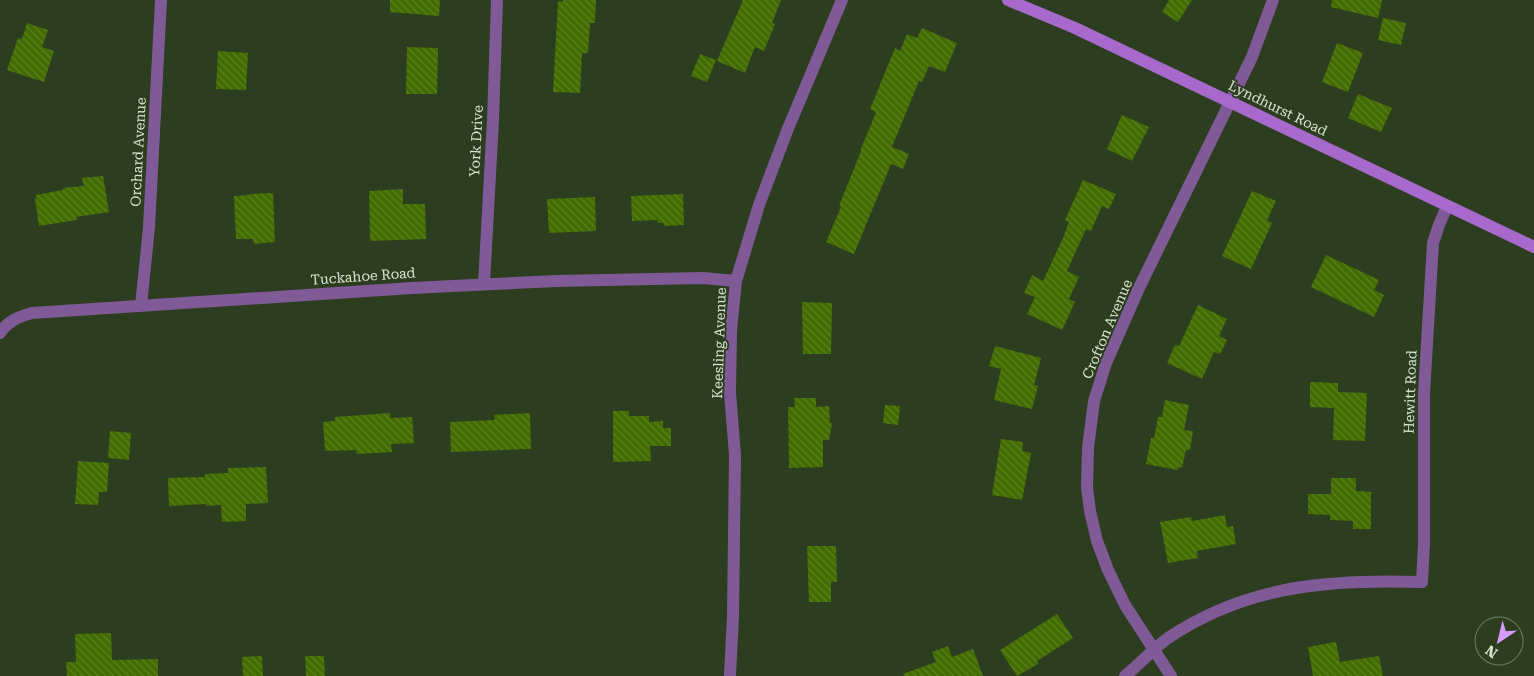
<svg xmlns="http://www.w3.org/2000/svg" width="1534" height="676" font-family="'Roboto Serif',serif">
	<defs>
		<pattern id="building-back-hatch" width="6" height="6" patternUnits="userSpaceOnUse" patternTransform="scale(1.25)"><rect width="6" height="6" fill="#416c00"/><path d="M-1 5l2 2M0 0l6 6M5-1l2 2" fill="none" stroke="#5c8124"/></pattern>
	</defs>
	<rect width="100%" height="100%" fill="#2d3d1f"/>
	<path fill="url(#building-back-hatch)" d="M 390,0 L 440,0 L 439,16 L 390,12 Z
		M 563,0 L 596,0 L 595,23 L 590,23 L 588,53 L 582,53 L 580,93 L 553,92 L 558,1 L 563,2 Z
		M 743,0 L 781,0 L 772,23 L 775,24 L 764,51 L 755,47 L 745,73 L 717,61 Z
		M 1169,0 L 1192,0 L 1178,22 L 1162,12 Z
		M 1332,0 L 1382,0 L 1378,18 L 1331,7 Z
		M 1383,18 L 1406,23 L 1401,45 L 1378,40 Z
		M 27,23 L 48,30 L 42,47 L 54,51 L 44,82 L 7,70 L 18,38 L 22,39 Z
		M 922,28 L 957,43 L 945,72 L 929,66 L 922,82 L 919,81 L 892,147 L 909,154 L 903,169 L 891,164 L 854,254 L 826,242 L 841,207 L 839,206 L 861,151 L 860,151 L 876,112 L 870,109 L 895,48 L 900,51 L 907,34 L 917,38 Z
		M 1337,43 L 1363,53 L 1348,92 L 1322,82 Z
		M 407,47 L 438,48 L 437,94 L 406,94 Z
		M 218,51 L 248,53 L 246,90 L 216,89 Z
		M 700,54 L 716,60 L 707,82 L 691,76 Z
		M 1358,94 L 1392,108 L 1381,132 L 1348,118 Z
		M 1122,115 L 1149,127 L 1132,161 L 1107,149 Z
		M 103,176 L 109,212 L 76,217 L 77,220 L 39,226 L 35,199 L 36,199 L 36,195 L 63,190 L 63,188 L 84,186 L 82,178 Z
		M 1083,180 L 1116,194 L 1109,209 L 1102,206 L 1091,231 L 1086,229 L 1067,271 L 1079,277 L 1069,299 L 1075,302 L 1062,330 L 1027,314 L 1035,297 L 1024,293 L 1032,275 L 1043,281 L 1063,238 L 1069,222 L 1065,220 Z
		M 403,189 L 403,204 L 425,204 L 426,239 L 370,241 L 369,191 Z
		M 1252,191 L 1276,201 L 1267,220 L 1272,223 L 1251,269 L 1222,256 Z
		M 273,193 L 275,242 L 254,244 L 253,239 L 236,239 L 234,196 L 249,195 L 249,194 Z
		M 683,194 L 684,225 L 664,226 L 663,223 L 658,223 L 657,220 L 632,221 L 631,196 Z
		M 595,197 L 596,231 L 549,233 L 547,199 Z
		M 1326,255 L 1379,280 L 1374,290 L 1384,295 L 1374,317 L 1311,287 Z
		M 802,302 L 832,303 L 831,354 L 803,354 Z
		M 1198,305 L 1227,319 L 1219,336 L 1227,340 L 1220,354 L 1214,352 L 1202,379 L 1167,363 L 1175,345 L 1179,346 Z
		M 995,346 L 1041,358 L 1034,385 L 1038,386 L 1032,409 L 994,400 L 1001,369 L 989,366 Z
		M 1310,382 L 1338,383 L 1338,392 L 1367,393 L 1365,441 L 1333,440 L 1334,408 L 1310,407 Z
		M 794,398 L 816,398 L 816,407 L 829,406 L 830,423 L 832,423 L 829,440 L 823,440 L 823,467 L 789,468 L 788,407 L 795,407 Z
		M 1165,400 L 1189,405 L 1184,430 L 1193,431 L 1190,450 L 1186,450 L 1182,468 L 1178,467 L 1178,470 L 1146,464 L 1151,438 L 1154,438 L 1158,417 L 1162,417 Z
		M 885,405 L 900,406 L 898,425 L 883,423 Z
		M 613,411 L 629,411 L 629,416 L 649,416 L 649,422 L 663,421 L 663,428 L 671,428 L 671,446 L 650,446 L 651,461 L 613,462 Z
		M 390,413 L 390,418 L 412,417 L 414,443 L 391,444 L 392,452 L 357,454 L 356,450 L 325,451 L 323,422 L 335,421 L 335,417 Z
		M 530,413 L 531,449 L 451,452 L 450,422 L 495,420 L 494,415 Z
		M 110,431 L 131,433 L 129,460 L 108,458 Z
		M 1001,439 L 1023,442 L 1022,451 L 1031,453 L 1022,500 L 992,495 Z
		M 78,461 L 109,463 L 107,492 L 99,492 L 98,505 L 75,504 Z
		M 266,467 L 268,503 L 246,504 L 246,521 L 222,522 L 221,505 L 206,506 L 206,504 L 169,506 L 168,478 L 205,477 L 205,474 L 228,473 L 228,468 Z
		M 1331,478 L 1356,478 L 1356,491 L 1371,492 L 1371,529 L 1353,529 L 1353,521 L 1330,520 L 1330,515 L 1308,514 L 1308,494 L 1331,494 Z
		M 1225,515 L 1227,527 L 1233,526 L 1236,544 L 1197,551 L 1198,558 L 1168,563 L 1160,522 L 1191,517 L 1192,521 Z
		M 807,546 L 836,546 L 837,582 L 831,582 L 831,602 L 809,602 Z
		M 1057,614 L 1073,638 L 1037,661 L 1038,664 L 1017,676 L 1000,650 Z
		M 111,633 L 112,660 L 158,659 L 158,676 L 67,676 L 66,662 L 76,662 L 75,634 Z
		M 1336,642 L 1340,662 L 1379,656 L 1383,676 L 1313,676 L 1308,647 Z
		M 948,646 L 952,657 L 973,649 L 983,676 L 904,676 L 903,674 L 936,662 L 932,652 Z
		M 262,656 L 263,676 L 243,676 L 242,657 Z
		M 305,656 L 324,656 L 325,676 L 306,676 Z"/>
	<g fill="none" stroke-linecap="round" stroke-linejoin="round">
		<path stroke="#7f5a97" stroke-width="12" d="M 484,284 L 493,120 L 497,0
			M 141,306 L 149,227 L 161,0
			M 0,333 C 8,321 18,317 32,313 L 412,288 L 556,281 L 703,278 L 736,281
			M 730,676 L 733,616 L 735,455 L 730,393 L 731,331 L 736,281 L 759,205 L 787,131 L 842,0
			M 1125,676 C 1140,664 1153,649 1168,638 C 1247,585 1330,579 1422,582 L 1424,544 L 1424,393 L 1433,243 L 1439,225 L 1447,206
			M 1171,676 L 1125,605 L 1108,570 L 1097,541 L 1090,511 L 1087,487 L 1088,448 L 1094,401 L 1106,363 L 1139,288 L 1252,57 L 1273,0"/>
		<path stroke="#a76acc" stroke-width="12" d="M 1008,0 L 1075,28 L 1534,247"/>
	</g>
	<g text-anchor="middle" stroke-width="4" stroke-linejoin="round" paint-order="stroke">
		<g font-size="14" fill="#d9e4d1" stroke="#2d3d1f">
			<text transform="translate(1278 108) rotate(26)" y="5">Lyndhurst Road</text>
			<text transform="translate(476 141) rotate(-87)" y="5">York Drive</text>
			<text transform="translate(138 152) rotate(-87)" y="5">Orchard Avenue</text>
			<text transform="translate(363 276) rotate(-4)" y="5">Tuckahoe Road</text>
			<text transform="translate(1107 329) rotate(-67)" y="5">Crofton Avenue</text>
			<text transform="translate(719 343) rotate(-88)" y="5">Keesling Avenue</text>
			<text transform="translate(1410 392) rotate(-88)" y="5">Hewitt Road</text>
		</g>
	</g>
	<g transform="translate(1499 641) rotate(215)"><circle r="24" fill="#2d3d1f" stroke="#728066"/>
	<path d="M0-4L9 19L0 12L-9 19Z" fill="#d59bfa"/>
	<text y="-8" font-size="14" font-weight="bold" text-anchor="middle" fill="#d9e4d1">N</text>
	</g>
</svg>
